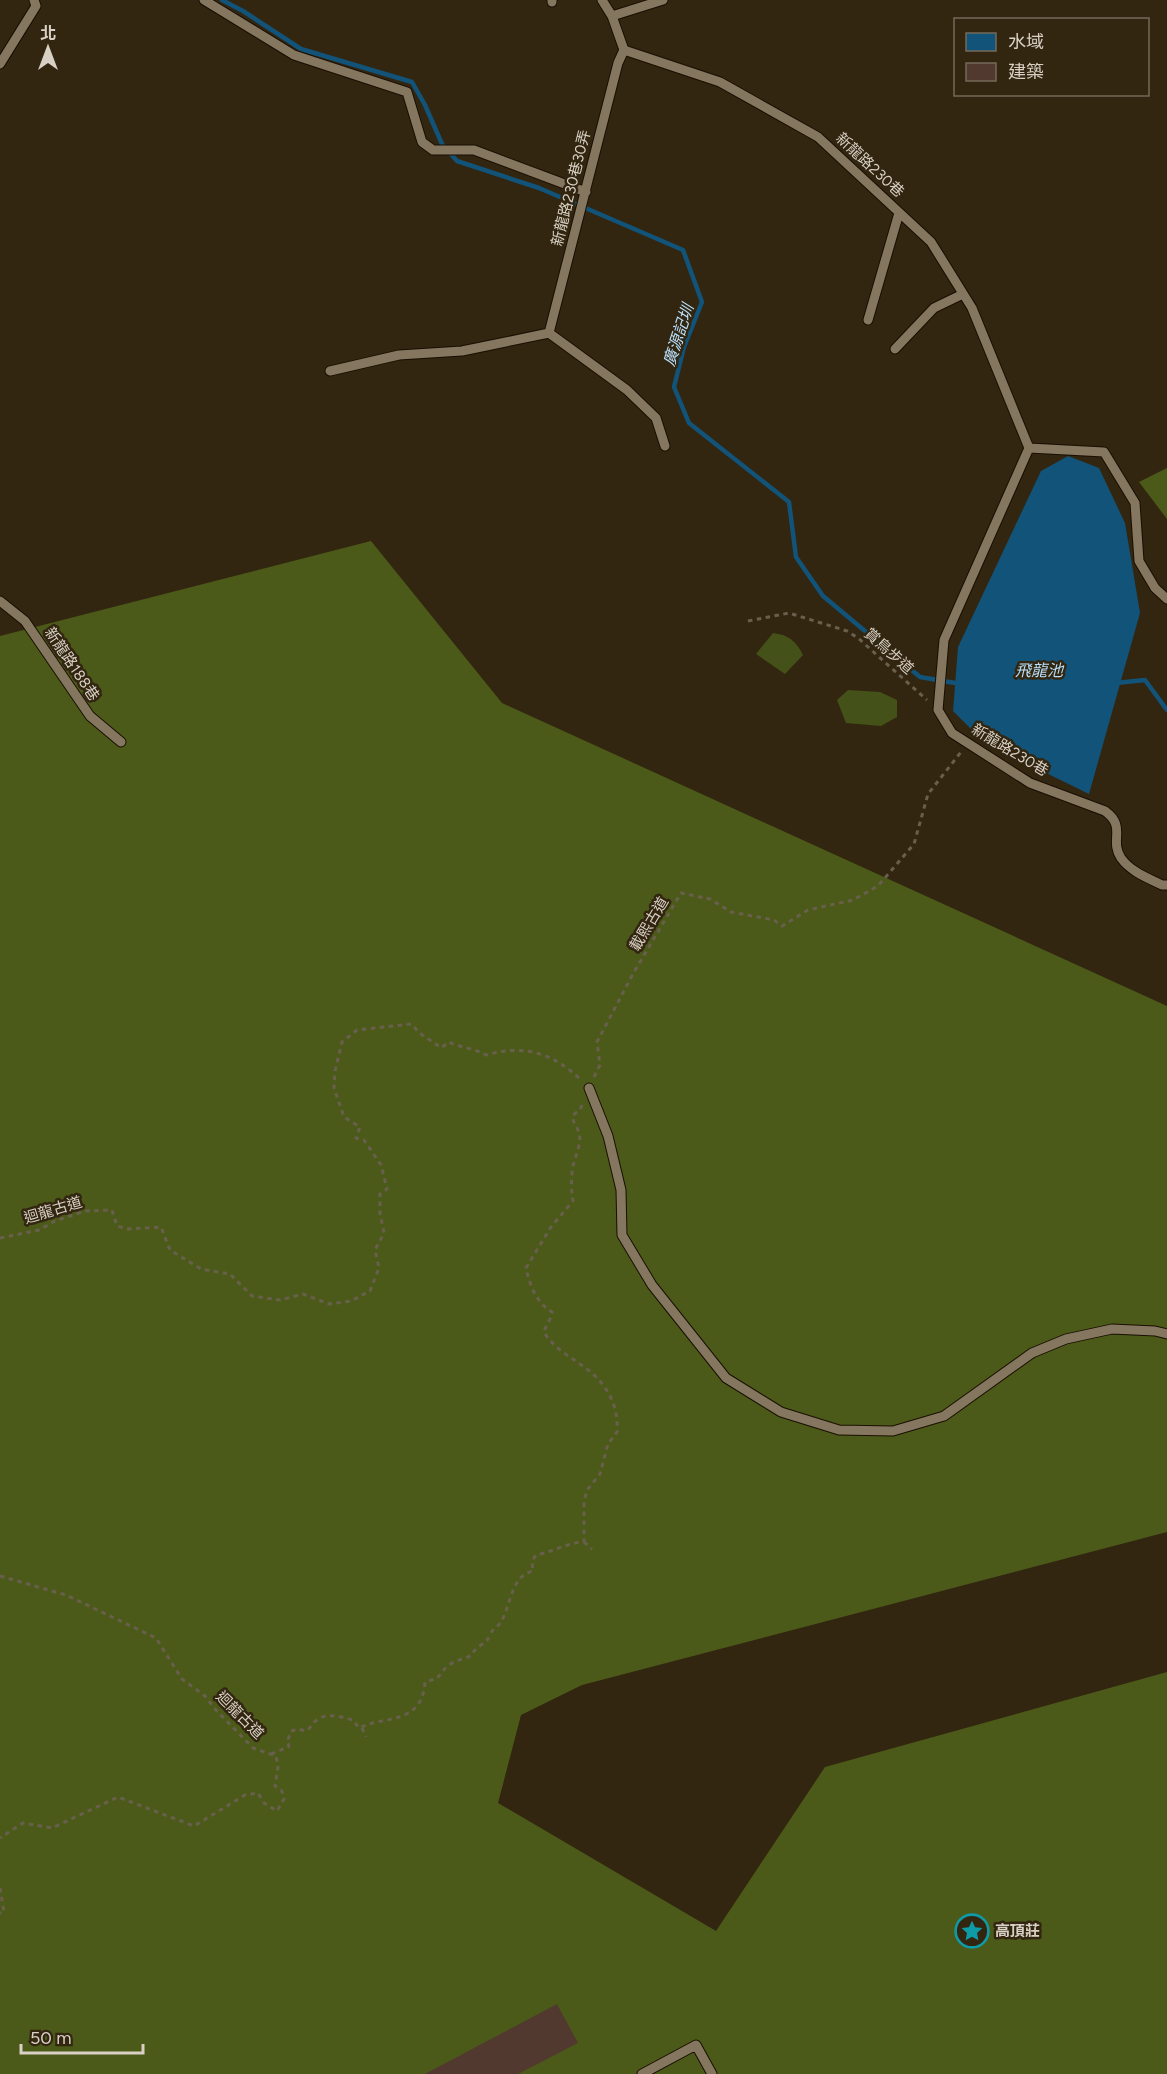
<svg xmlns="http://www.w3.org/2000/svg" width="1167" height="2074" font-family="Figtree,'Noto Sans TC',sans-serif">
	<rect width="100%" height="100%" fill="#322611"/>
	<path fill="#445118" d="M 773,633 C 789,635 796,641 803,655 L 785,674 L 756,654 Z
		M 848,690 L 880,692 L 897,700 L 897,717 L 881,726 L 846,723 L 837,700 Z"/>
	<path fill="#4c5a19" d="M 1167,468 L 1167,519 L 1139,482 Z
		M 371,541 L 502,703 L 1167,1006 L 1167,1532 L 582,1685 L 521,1715 L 498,1803 L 716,1931 L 825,1767 L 1167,1672 L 1167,2074 L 0,2074 L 0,636 Z"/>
	<path fill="#115379" d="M 1068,456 L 1099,468 L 1125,523 L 1140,613 L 1089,794 L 985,743 L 953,711 L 958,647 L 1041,471 Z"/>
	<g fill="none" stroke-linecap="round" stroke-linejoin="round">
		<path stroke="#115379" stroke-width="4.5" d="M 222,0 L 243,11 L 301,49 L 412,82 L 425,105 L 442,144 L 457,161 L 539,188 L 683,250 L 702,302 L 684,347 L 674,387 L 689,423 L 789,502 L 796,557 L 823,596 L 920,677 L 961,684
			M 1116,683 L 1145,680 L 1167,710"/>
	</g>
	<path fill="#513930" d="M 557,2004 L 578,2043 L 518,2074 L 425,2074 Z"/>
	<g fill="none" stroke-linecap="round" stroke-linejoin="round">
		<defs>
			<path id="lane" d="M 204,0 L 294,55 L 407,92 L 422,142 L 433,150 L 474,150 L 586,192
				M 552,0 L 552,2
				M 602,0 L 612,16 L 624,50
				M 612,16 L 663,0
				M 624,50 L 720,82 L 818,137 L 931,242 L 972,308 L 1029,448 L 944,640 L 938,710 L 952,733 L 1030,783 L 1105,811 C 1127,827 1109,840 1121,858 C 1131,872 1148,878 1162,885 L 1167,885
				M 0,64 L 36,6 L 34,0
				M 868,320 L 899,213
				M 549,333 L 618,63 L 624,50
				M 895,349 L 934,308 L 963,294
				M 330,371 L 399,355 L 462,351 L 549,333 L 627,390 L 656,418 L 665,446
				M 1029,448 L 1104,452 L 1135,503 L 1139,561 L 1155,588 L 1167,599
				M 0,601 L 25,621 L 90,716 L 121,742
				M 589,1088 L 608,1136 L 621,1190 L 622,1235 L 652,1285 L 726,1378 L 781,1412 L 839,1430 L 893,1431 L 944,1416 L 1032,1353 L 1066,1339 L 1112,1329 L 1155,1331 L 1167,1334
				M 642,2074 L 696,2045 L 712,2074"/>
		</defs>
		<use href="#lane" stroke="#190e00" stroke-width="11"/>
		<path stroke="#695f4d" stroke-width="3" stroke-dasharray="4.5 4.5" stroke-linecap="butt" d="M 748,621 L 789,613 L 847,631 L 858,638 L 927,700
			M 594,1077 L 600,1065 L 597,1042 L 634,972 L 681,893 L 710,899 L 731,912 L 774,920 L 782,926 L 808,910 L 853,900 L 878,886 L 914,844 L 928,794 L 961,752
			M 0,1238 L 39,1230 L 55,1221 L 85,1211 L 112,1210 L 117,1226 L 128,1229 L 161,1227 L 170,1250 L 201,1269 L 230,1274 L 252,1296 L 280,1300 L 303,1294 L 329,1304 L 351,1301 L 370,1291 L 379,1268 L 375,1250 L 384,1233 L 380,1213 L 380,1194 L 387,1189 L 381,1165 L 364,1140 L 356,1138 L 360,1127 L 344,1117 L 334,1088 L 335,1071 L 342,1042 L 357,1030 L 412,1024 C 420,1036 430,1039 441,1048 L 449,1042 C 461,1048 474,1048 486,1055 C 524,1044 553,1053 581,1080
			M 584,1542 L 592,1549
			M 0,1576 L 66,1595 L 156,1638 L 182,1679 L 205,1696 L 215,1709 L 253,1748 L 276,1756 L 278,1767 L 275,1786 L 282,1791 L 284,1799 L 277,1811 L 264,1803 L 258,1793 L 245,1795 L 194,1826 L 118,1797 L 52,1828 L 23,1823 L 0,1838
			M 362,1728 L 366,1737
			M 271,1754 L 288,1747 L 289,1745 L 287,1742 L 291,1731 L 298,1729 L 306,1731 C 311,1728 312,1723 317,1720 C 327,1712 341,1717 353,1720 L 359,1728 C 386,1715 422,1725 425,1682 C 445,1677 437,1674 449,1665 C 456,1660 465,1659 472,1655 C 475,1647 483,1645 488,1639 C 489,1637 491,1632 493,1630 C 496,1627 500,1625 502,1620 C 511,1604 511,1576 533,1571 L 532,1561 L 536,1555 C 553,1552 566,1543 584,1542 L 584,1502 L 587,1490 L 600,1474 L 608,1444 L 617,1432 C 619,1402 604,1380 580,1364 C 567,1355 552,1346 544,1332 C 546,1325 551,1320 552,1312 C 536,1302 530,1286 526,1268 L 551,1227 L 573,1201 C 571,1190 571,1178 573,1166 C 575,1157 582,1143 579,1133 C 577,1125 572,1123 573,1115 L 580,1110 L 582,1105
			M 0,1888 L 4,1912 L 0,1913"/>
		<use href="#lane" stroke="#84765f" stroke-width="9"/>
	</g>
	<defs>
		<symbol id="sight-ring" viewBox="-11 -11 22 22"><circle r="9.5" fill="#322611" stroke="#0f9aa8" stroke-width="1.5"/><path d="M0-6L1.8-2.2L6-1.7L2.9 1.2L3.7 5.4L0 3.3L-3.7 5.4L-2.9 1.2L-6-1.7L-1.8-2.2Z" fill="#0f9aa8"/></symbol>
	</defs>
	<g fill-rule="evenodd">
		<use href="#sight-ring" x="953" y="1912" width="38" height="38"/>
	</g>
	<g text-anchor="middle" stroke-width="5" stroke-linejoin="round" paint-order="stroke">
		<g font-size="15" fill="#d8d0c4" stroke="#322611">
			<text transform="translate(870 165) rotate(43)" y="5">新龍路230巷</text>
			<text transform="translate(571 188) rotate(-76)" y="5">新龍路230巷30弄</text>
			<text transform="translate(889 651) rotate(42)" y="5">賞鳥步道</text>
			<text transform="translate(72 664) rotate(56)" y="5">新龍路188巷</text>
			<text transform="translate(1010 750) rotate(31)" y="5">新龍路230巷</text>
			<text transform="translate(649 924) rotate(-59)" y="5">載熙古道</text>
			<text transform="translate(53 1210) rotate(-17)" y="5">迴龍古道</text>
			<text transform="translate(240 1715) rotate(45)" y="5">迴龍古道</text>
		</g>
		<g font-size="15" font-weight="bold" fill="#d8d0c4" stroke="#322611" text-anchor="start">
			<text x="995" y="1936">高頂莊</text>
		</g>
		<g font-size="16" font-style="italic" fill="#b8dffb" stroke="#322611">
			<text transform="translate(678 335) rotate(-72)" y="6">廣源記圳</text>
			<text x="1039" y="676">飛龍池</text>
		</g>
	</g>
	<rect x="954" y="18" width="195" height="78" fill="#322611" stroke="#746a59" stroke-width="1.5"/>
	<rect x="966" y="33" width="30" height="18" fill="#115379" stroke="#746a59" stroke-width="1.5"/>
	<text x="1008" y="48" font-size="18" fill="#d8d0c4">水域</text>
	<rect x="966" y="63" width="30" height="18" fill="#513930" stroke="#746a59" stroke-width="1.5"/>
	<text x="1008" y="78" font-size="18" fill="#d8d0c4">建築</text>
	<g transform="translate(48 48)" stroke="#322611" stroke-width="4.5" paint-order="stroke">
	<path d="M0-4.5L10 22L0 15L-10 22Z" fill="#d8d0c4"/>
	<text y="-9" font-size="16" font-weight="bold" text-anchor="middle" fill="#d8d0c4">北</text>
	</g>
	<path d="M21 2044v9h122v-9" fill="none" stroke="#d8d0c4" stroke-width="3"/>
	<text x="30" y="2044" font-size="18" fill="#d8d0c4" stroke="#322611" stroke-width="4.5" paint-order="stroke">50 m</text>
</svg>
